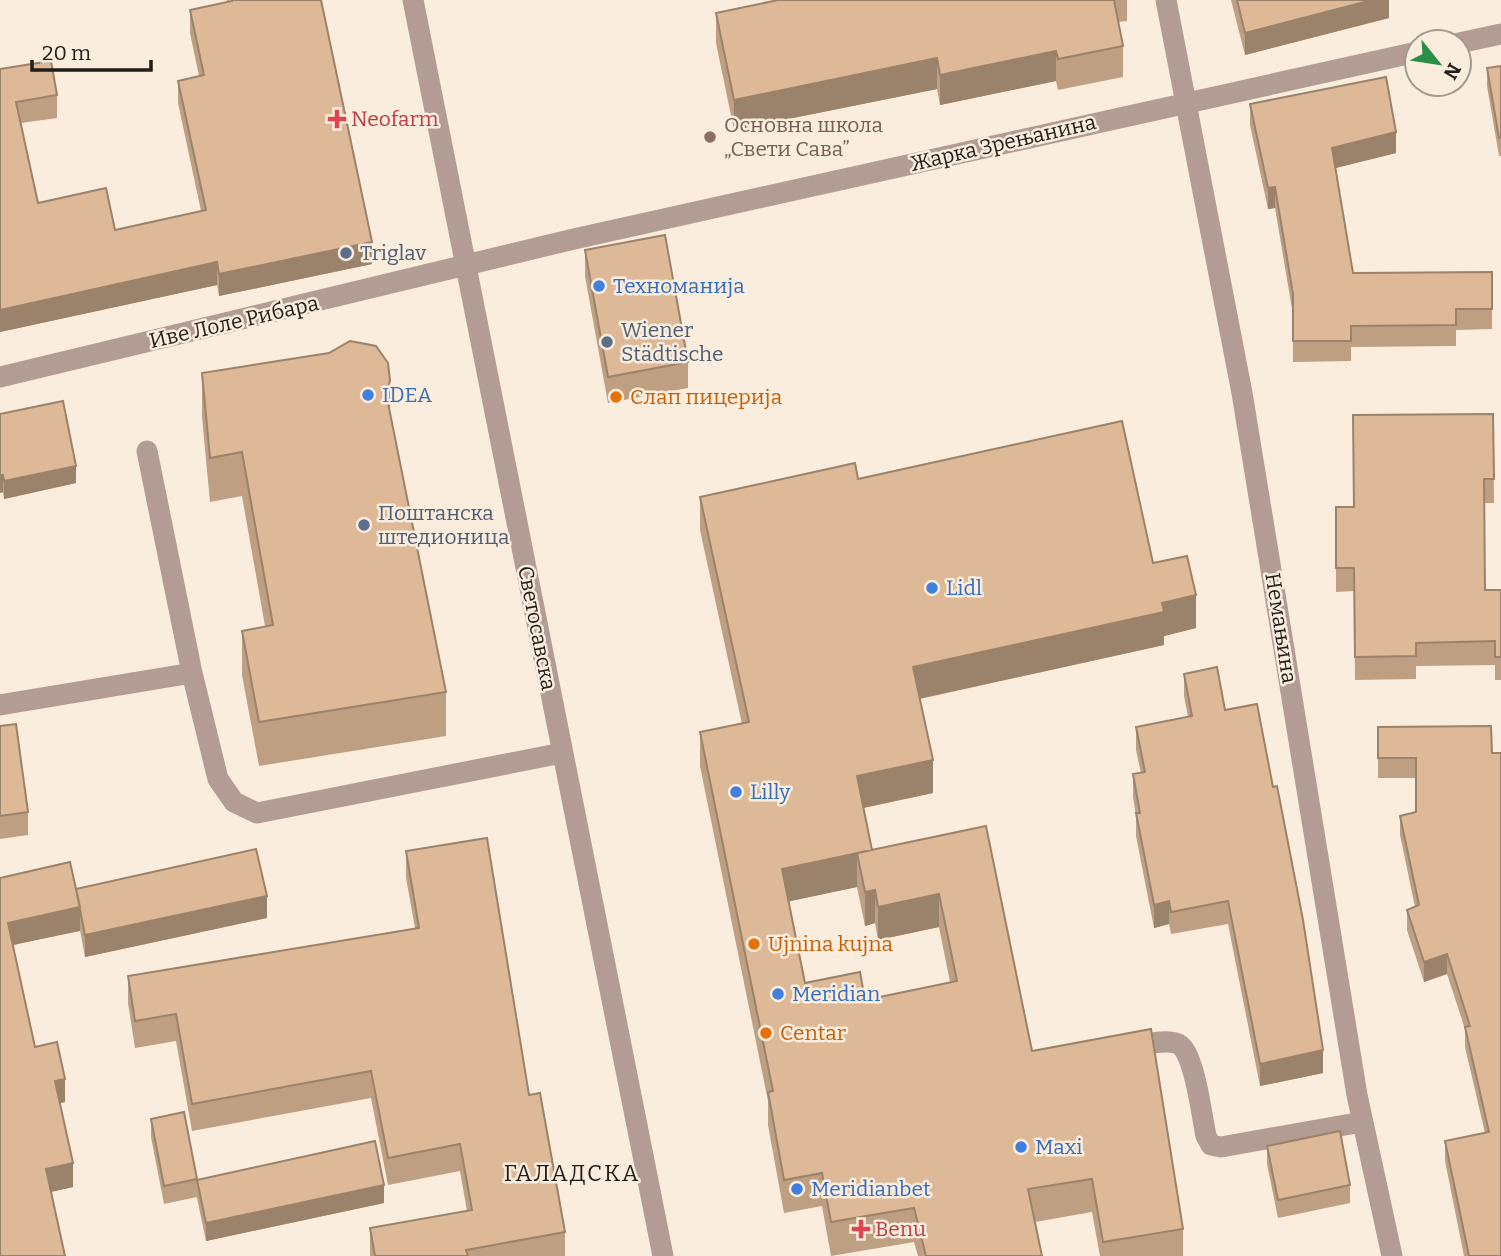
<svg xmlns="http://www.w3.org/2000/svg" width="1501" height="1256" font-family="Bitter,serif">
	<rect width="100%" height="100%" fill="#faedde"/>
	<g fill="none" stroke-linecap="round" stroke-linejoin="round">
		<path stroke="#b29c94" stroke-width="21" d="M 413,0 L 663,1256
			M 1166,0 L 1242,393 L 1357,1095 L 1392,1256
			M 1459,43 L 1501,34
			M 0,377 L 574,239 L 1417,52
			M 147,451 L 192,673 L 218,779 L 234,802 L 257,813 L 562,753
			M 0,705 L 192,673
			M 1125,1048 C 1140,1046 1161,1039 1176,1043 C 1194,1046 1202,1118 1206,1136 L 1211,1145 L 1221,1147 L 1362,1122"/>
	</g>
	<path fill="#bf9f82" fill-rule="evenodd" d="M 227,0 L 321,0 L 372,264 L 219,296 L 217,285 L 0,332 L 0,69 L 57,95 L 57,118 L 21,123 L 38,203 L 115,230 L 201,211 L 178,103 L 178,81 L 199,76 L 190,33 L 190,10 L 227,2 Z
		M 778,0 L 1127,0 L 1127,21 L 1118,22 L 1123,46 L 1123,77 L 1058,90 L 1056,81 L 940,105 L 937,89 L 734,130 L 716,43 L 716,13 Z
		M 1231,0 L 1389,0 L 1389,18 L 1245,55 Z
		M 1501,66 L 1501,156 L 1499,156 L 1487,86 L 1487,68 Z
		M 1250,104 L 1396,153 L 1335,168 L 1353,273 L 1492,272 L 1492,329 L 1456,330 L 1456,346 L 1351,347 L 1351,361 L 1293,362 L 1293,315 L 1275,208 L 1268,209 L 1250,125 Z
		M 585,250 L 688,362 L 688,388 L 608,403 L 585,276 Z
		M 202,373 L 390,415 L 446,692 L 446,736 L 259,766 L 242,675 L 242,631 L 265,626 L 242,496 L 210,502 L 202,417 Z
		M 0,414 L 76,483 L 4,499 L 3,492 L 0,493 Z
		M 1493,414 L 1494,503 L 1484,503 L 1485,590 L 1501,590 L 1501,680 L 1495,680 L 1495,665 L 1416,666 L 1416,679 L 1355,680 L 1354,591 L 1336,592 L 1336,507 L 1354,507 Z
		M 858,479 L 1153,563 L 1196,628 L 1164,636 L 1164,645 L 920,699 L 933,793 L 864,808 L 872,850 L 986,826 L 1032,1051 L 1183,1229 L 1183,1256 L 1100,1256 L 1092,1212 L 1035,1222 L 1042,1256 L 918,1256 L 914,1242 L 831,1256 L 822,1206 L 784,1213 L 768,1125 L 768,1101 L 700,766 L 700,732 L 742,724 L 700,530 L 700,497 ZM 857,887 L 865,926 L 875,923 L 878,940 L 939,927 L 950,982 L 865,1000 L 805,983 L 788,901 Z
		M 1184,674 L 1225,710 L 1323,1073 L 1260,1086 L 1228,924 L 1171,934 L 1169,924 L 1154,928 L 1136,836 L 1136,816 L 1133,797 L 1133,774 L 1141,773 L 1136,750 L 1136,727 L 1188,717 L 1184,696 Z
		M 0,726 L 28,812 L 28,835 L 0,839 Z
		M 1491,726 L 1501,1256 L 1464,1256 L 1445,1161 L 1445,1141 L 1485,1133 L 1465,1047 L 1465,1029 L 1447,974 L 1424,982 L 1407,930 L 1407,910 L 1415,907 L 1400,835 L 1400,816 L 1416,812 L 1416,778 L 1378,778 L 1378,727 Z
		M 406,851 L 529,1095 L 565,1232 L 565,1256 L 370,1256 L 370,1228 L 467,1211 L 460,1171 L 388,1185 L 371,1098 L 192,1131 L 176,1041 L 135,1048 L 128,1003 L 128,976 L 415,928 L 406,878 Z
		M 0,878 L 267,918 L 85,957 L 80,930 L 13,945 L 35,1047 L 65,1102 L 60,1103 L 73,1187 L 50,1192 L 0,1256 Z
		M 151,1119 L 197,1179 L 197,1197 L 164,1204 L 151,1137 Z
		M 1267,1146 L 1350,1185 L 1350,1203 L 1278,1218 L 1267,1164 Z
		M 197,1180 L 384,1203 L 206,1241 L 197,1198 Z"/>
	<path fill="#9b826a" d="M 1372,0 L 1389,0 L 1389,18 L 1245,55 L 1245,33 Z
		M 1056,51 L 1056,81 L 940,105 L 940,75 Z
		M 937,58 L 937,89 L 734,130 L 734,100 Z
		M 1396,132 L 1396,153 L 1332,169 L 1332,148 Z
		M 1275,187 L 1275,208 L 1268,209 L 1268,188 Z
		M 372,242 L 372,264 L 219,296 L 219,274 Z
		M 217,262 L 217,285 L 0,332 L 0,310 Z
		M 390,381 L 390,425 L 386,393 Z
		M 76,466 L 76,483 L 4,499 L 4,481 Z
		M 0,475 L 3,475 L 3,492 L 0,493 Z
		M 1196,595 L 1196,628 L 1164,636 L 1164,645 L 913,700 L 913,667 Z
		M 933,760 L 933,793 L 857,809 L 857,776 Z
		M 857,853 L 857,887 L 782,903 L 782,869 Z
		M 875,890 L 875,923 L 865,926 L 865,892 Z
		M 939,894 L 939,927 L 878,940 L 878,907 Z
		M 267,896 L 267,918 L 85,957 L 85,935 Z
		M 1169,901 L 1169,924 L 1154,928 L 1154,905 Z
		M 80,907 L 80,931 L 8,946 L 8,923 Z
		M 1447,954 L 1447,974 L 1424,982 L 1424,962 Z
		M 1323,1050 L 1323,1073 L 1260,1086 L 1260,1064 Z
		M 65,1079 L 65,1102 L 55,1104 L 55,1081 Z
		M 73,1163 L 73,1187 L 46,1193 L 46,1169 Z
		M 384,1185 L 384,1203 L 206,1241 L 206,1223 Z"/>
	<path fill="#deb997" stroke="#9b826a" stroke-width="2" d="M 232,0 L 321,0 L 372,242 L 219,274 L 217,262 L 0,310 L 0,69 L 51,61 L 57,95 L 16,102 L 38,203 L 106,188 L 115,230 L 206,210 L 178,81 L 204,75 L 190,10 L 232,1 Z
		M 778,0 L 1114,0 L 1123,46 L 1058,59 L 1056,51 L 940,75 L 937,58 L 734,100 L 716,13 Z
		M 1237,0 L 1372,0 L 1245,33 Z
		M 1501,66 L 1501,138 L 1499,138 L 1487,68 Z
		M 1386,77 L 1396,132 L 1332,148 L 1353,273 L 1492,272 L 1492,309 L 1456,309 L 1456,325 L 1351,326 L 1351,341 L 1293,341 L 1293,294 L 1275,187 L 1268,188 L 1250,104 Z
		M 665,235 L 688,362 L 608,377 L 585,250 Z
		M 350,341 L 376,346 L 388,363 L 390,381 L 386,393 L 446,692 L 259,722 L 242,631 L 273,625 L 242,452 L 210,458 L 202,373 L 329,353 Z
		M 63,401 L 76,466 L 4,481 L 3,475 L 0,475 L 0,414 Z
		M 1493,414 L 1494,479 L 1484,479 L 1485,590 L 1501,590 L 1501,657 L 1495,657 L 1495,641 L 1416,643 L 1416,656 L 1355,657 L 1354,568 L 1336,568 L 1336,507 L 1354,507 L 1353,415 Z
		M 1122,421 L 1153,563 L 1187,556 L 1196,595 L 1162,603 L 1164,612 L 913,667 L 933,760 L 857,776 L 872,850 L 782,869 L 805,983 L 860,972 L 865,1000 L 957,981 L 939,894 L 878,907 L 875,890 L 865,892 L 857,853 L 986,826 L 1032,1051 L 1151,1029 L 1183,1229 L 1103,1242 L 1092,1179 L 1028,1189 L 1042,1256 L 926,1256 L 914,1208 L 831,1222 L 822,1173 L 784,1180 L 768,1092 L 773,1091 L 700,732 L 749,722 L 700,497 L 855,463 L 858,479 Z
		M 1217,667 L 1225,710 L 1257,704 L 1273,787 L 1277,786 L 1303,920 L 1323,1050 L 1260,1064 L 1228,901 L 1171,912 L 1169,901 L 1154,905 L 1136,813 L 1140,813 L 1133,774 L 1145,772 L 1136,727 L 1192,716 L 1184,674 Z
		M 16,724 L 28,812 L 0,816 L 0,726 Z
		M 1491,726 L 1492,753 L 1501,753 L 1501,1256 L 1469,1256 L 1445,1141 L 1489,1132 L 1465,1027 L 1470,1026 L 1447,954 L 1424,962 L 1407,910 L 1419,905 L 1400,816 L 1416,812 L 1416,758 L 1378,758 L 1378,727 Z
		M 487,838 L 529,1095 L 540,1093 L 565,1232 L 466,1250 L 468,1256 L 375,1256 L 370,1228 L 472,1210 L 460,1144 L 388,1158 L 371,1071 L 192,1104 L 176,1014 L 135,1021 L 128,976 L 419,928 L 406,851 Z
		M 256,849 L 267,896 L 85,935 L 76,889 Z
		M 70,862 L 80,907 L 8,923 L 35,1047 L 57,1042 L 65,1079 L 55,1081 L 73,1163 L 46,1169 L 65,1256 L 0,1256 L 0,878 Z
		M 184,1112 L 197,1179 L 164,1186 L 151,1119 Z
		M 1340,1131 L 1350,1185 L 1278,1200 L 1267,1146 Z
		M 375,1141 L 384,1185 L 206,1223 L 197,1180 Z"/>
	<g fill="#e0444e" stroke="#faedde" stroke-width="2.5">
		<path d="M333.5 108.5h7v7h7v7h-7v7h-7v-7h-7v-7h7z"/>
		<path d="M857.5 1218.5h7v7h7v7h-7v7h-7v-7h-7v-7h7z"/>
	</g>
	<circle fill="#8d6e63" stroke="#faedde" stroke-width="2.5" cx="710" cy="137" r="7"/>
	<g fill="#5c6f8a" stroke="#faedde" stroke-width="2.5">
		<circle cx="346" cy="253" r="7"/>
		<circle cx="607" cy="342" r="7"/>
		<circle cx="364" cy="525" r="7"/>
	</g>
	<g fill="#3f7fe0" stroke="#faedde" stroke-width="2.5">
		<circle cx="599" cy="286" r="7"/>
		<circle cx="368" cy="395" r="7"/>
		<circle cx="932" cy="588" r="7"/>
		<circle cx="736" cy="792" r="7"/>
		<circle cx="778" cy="994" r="7"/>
		<circle cx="1021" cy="1147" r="7"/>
		<circle cx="797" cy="1189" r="7"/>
	</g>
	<g fill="#e8710a" stroke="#faedde" stroke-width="2.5">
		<circle cx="616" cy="397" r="7"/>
		<circle cx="754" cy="944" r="7"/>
		<circle cx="766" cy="1033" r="7"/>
	</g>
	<g text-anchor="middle" stroke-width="5" stroke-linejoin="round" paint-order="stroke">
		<g font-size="21" fill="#be3a42" stroke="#faedde" text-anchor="start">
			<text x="351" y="126">Neofarm</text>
			<text x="875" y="1236">Benu</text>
		</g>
		<g font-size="21" fill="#785e54" stroke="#faedde" text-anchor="start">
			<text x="724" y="132">Основна школа<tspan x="724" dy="24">„Свети Сава”</tspan></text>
		</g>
		<g font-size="21" fill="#211d18" stroke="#faedde">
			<text transform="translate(1003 143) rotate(-13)" y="7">Жарка Зрењанина</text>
			<text transform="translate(234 322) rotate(-13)" y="7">Иве Лоле Рибара</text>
			<text transform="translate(537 628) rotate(79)" y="7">Светосавска</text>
			<text transform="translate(1281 628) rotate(81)" y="7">Немањина</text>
		</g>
		<g font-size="21" fill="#4e5e75" stroke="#faedde" text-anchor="start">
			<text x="360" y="260">Triglav</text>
			<text x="621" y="337">Wiener<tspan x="621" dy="24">Städtische</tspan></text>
			<text x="378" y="520">Поштанска<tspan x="378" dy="24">штедионица</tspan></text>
		</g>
		<g font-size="21" fill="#366cbe" stroke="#faedde" text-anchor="start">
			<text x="613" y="293">Техноманија</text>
			<text x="382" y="402">IDEA</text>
			<text x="946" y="595">Lidl</text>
			<text x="750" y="799">Lilly</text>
			<text x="792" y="1001">Meridian</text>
			<text x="1035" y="1154">Maxi</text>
			<text x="811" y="1196">Meridianbet</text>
		</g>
		<g font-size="21" fill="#c56008" stroke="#faedde" text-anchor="start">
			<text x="630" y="404">Слап пицерија</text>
			<text x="768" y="951">Ujnina kujna</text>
			<text x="780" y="1040">Centar</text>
		</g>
		<g font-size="23" letter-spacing="2" fill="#211d18" stroke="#faedde">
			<text x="572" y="1181">ГАЛАДСКА</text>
		</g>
	</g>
	<g transform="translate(1438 63) rotate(120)"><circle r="33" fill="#faedde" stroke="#a39a8f" stroke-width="2"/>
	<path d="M0-5L12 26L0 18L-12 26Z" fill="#298f44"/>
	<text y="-10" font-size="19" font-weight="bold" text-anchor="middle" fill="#211d18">N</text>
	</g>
	<path d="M32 60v10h119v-10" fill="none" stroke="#211d18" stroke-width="3.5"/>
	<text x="42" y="60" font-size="21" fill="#211d18" stroke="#faedde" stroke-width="5" paint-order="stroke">20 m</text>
</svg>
